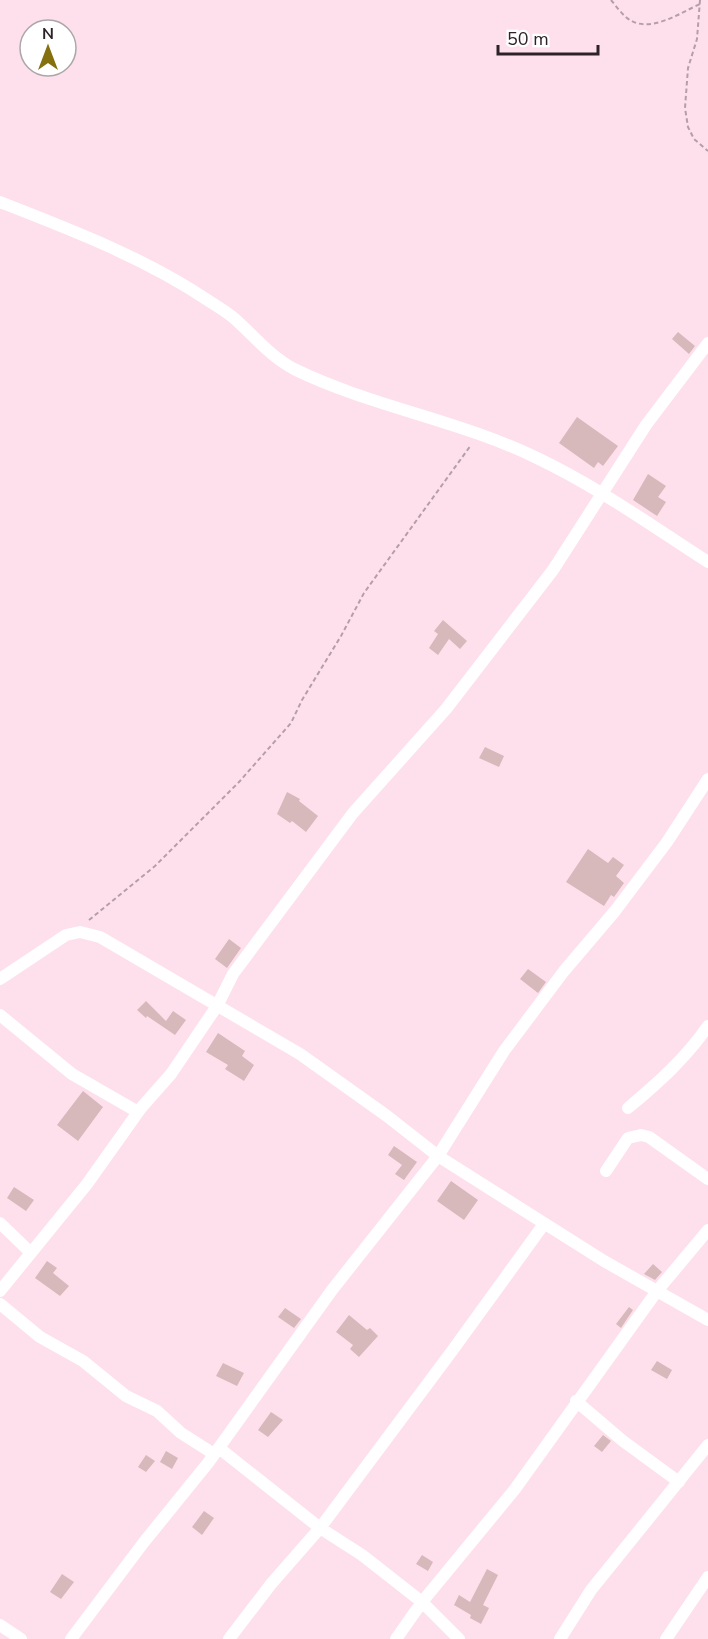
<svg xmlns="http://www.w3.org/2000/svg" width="708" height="1639" font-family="'Nunito Sans',sans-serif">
	<rect width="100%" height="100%" fill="#fee0ed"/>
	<path fill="#d7b8bb" d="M 678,332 L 695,346 L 689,354 L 672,339 Z
		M 577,417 L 618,446 L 603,466 L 598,462 L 594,468 L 559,443 Z
		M 648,474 L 666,486 L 658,497 L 666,502 L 657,516 L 633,500 Z
		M 443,620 L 467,641 L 460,649 L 449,639 L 438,655 L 429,648 L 438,634 L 434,631 Z
		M 485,747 L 504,756 L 499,767 L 479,758 Z
		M 287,792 L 300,799 L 299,801 L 318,816 L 306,832 L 292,821 L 290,823 L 277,814 Z
		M 588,849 L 608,863 L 613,857 L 624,865 L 616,876 L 624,883 L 614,897 L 611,895 L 604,906 L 566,882 Z
		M 229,939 L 241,948 L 227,968 L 215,959 Z
		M 528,969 L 546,982 L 538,993 L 520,979 Z
		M 146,1001 L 166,1021 L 173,1011 L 186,1020 L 175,1035 L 147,1016 L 146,1018 L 137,1010 Z
		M 218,1033 L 245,1051 L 242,1056 L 254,1065 L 244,1081 L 225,1069 L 228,1065 L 206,1052 Z
		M 83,1091 L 103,1107 L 78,1141 L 57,1125 Z
		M 394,1146 L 417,1162 L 404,1180 L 395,1174 L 402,1165 L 388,1155 Z
		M 451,1181 L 478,1200 L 464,1220 L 437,1201 Z
		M 14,1187 L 34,1200 L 26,1211 L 7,1198 Z
		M 47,1261 L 57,1268 L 53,1273 L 69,1286 L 60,1296 L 35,1278 Z
		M 653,1264 L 662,1272 L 655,1280 L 644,1274 Z
		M 629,1307 L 633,1310 L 621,1328 L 616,1324 Z
		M 285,1308 L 301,1319 L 294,1328 L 278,1317 Z
		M 349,1315 L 367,1330 L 370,1328 L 378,1336 L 359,1357 L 350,1349 L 353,1345 L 336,1332 Z
		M 657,1361 L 672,1370 L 667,1379 L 651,1370 Z
		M 223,1363 L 244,1373 L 237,1386 L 216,1376 Z
		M 271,1412 L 283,1420 L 268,1437 L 258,1430 Z
		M 603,1435 L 611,1441 L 602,1452 L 594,1446 Z
		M 166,1451 L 178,1458 L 172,1469 L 160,1462 Z
		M 146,1455 L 155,1461 L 146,1472 L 138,1467 Z
		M 204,1511 L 214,1518 L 202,1535 L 192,1527 Z
		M 422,1555 L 433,1562 L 428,1571 L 416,1564 Z
		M 487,1569 L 498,1575 L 483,1605 L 489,1608 L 481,1624 L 470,1618 L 471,1615 L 454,1605 L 459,1595 L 470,1602 Z
		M 62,1574 L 74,1582 L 61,1599 L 50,1592 Z"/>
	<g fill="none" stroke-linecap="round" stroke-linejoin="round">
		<path stroke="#b69ea9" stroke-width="2" stroke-dasharray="4.5 3" stroke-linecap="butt" d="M 611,0 C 616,6 621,13 627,18 C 648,35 680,13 700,4
			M 700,0 L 697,39 L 688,68 L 685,108 L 688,127 L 694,139 L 708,151
			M 89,920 L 155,866 L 239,782 L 291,723 L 302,700 L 341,636 L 364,593 L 471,445"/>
		<path stroke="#fff" stroke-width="12" d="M 0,202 C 72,230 145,258 209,301 C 218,307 227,312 235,319 C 254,336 271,357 294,369 C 372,407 459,420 537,458 C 598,487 652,526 708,562
			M 0,979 L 66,935 L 80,932 L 100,937 L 300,1054 L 387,1116 L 438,1156 L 604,1261 L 708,1320
			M 0,1015 L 72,1074 L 138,1112
			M 628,1108 C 658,1083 686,1058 708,1026
			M 606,1171 L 628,1138 L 641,1135 L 649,1137 L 708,1179
			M 0,1223 L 30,1252
			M 0,1291 L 87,1184 L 141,1108 L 171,1074 L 217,1006 L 233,974 L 353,813 L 446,709 L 553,570 L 646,425 L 708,343
			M 0,1304 L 40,1337 L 83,1361 L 126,1396 L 157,1411 L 181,1433 L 214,1454
			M 576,1401 L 623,1441 L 679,1482
			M 219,1448 L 320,1528 L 362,1555 L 422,1602 L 459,1639
			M 0,1625 L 21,1639
			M 71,1639 L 144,1542 L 208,1463 L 332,1290 L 438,1156 L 504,1051 L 564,971 L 615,911 L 667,842 L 708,779
			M 229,1639 L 271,1584 L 320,1528 L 452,1351 L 544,1224
			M 396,1639 L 422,1602 L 515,1489 L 657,1291 L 708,1230
			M 560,1639 L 591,1590 L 708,1445
			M 666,1639 L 708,1577"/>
	</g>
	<g transform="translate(48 48)"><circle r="28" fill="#ffffff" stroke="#aba7a9" stroke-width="1.5"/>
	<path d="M0-4.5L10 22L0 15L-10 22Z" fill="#84700f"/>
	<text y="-9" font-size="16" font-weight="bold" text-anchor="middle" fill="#2d2227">N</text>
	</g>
	<path d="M498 45v9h100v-9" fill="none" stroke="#2d2227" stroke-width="3"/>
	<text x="507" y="45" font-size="18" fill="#2d2227" stroke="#ffffff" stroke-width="4.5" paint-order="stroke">50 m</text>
</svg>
